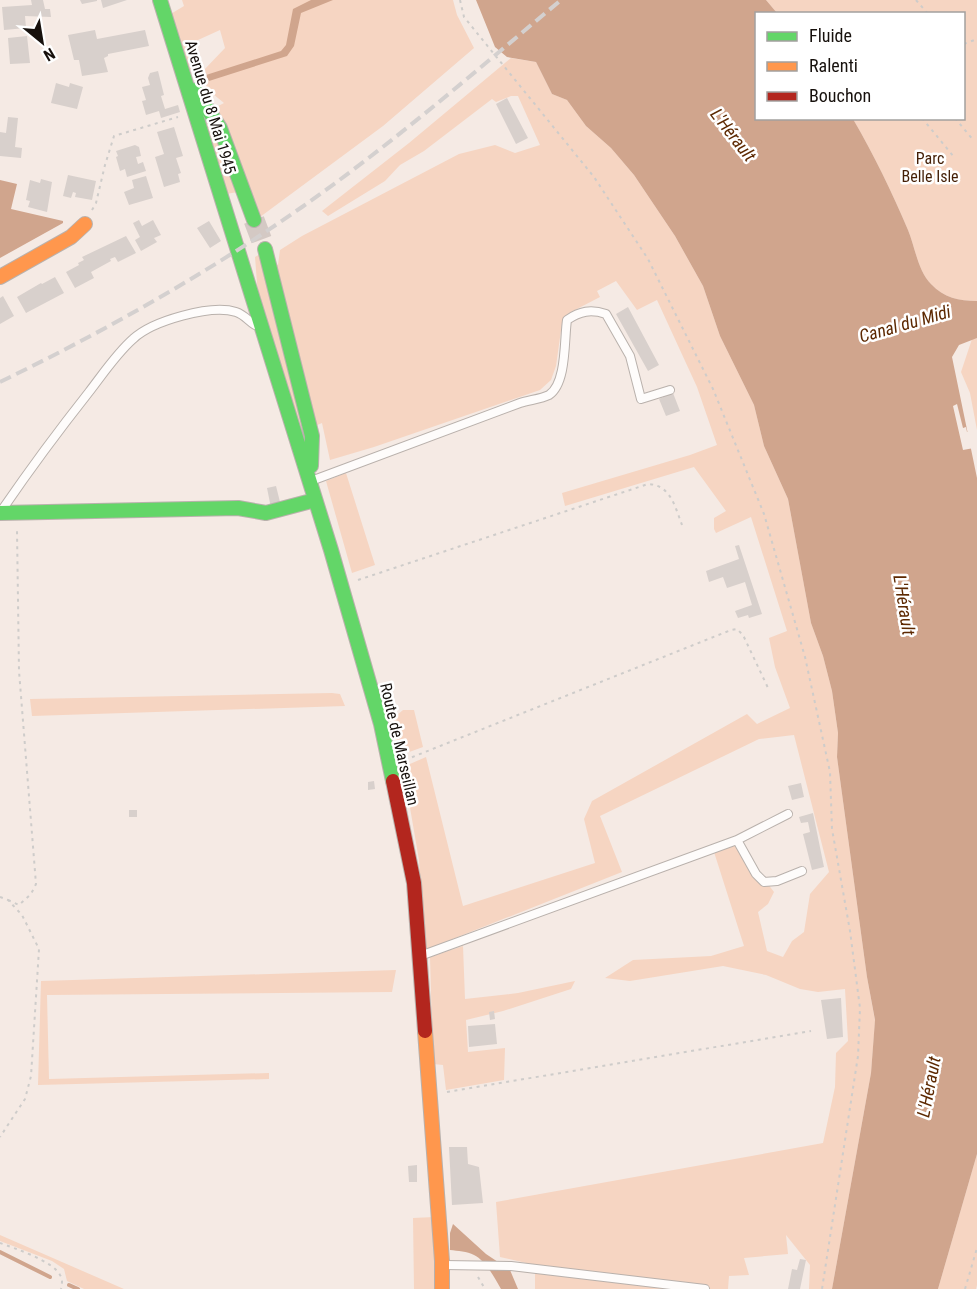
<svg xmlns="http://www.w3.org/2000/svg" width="977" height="1289" font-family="'Roboto Condensed',sans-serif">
	<rect width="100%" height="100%" fill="#f5eae4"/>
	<path fill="#f6d5c2" d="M 182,0 L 453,0 L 457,15 L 474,48 L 383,126 L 260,217 L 250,190 L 226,194 L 201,115 L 224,103 L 207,89 L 203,71 L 225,48 L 220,30 L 198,40 L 196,66 L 187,72 L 169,15 L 184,6 Z
		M 766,0 L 977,0 L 977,301 C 959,301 944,298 931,284 C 918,271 915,247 908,230 C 892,192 874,155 853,119 L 964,118 L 964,14 L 777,13 Z
		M 511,58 L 536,62 L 552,94 L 567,100 L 586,126 L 611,148 L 634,175 L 675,236 L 703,286 L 720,336 L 754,405 L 764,446 L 788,499 L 811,623 L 823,656 L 832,691 L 838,733 L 837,757 L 867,977 L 875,1021 L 871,1073 L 832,1289 L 809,1289 L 810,1265 L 786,1235 L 788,1254 L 744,1258 L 749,1275 L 729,1276 L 728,1289 L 535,1289 L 535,1265 L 500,1257 L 496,1202 L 823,1143 L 835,1087 L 836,1053 L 848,1041 L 845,989 L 818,992 L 800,989 L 766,975 L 723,966 L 630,981 L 605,978 L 633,960 L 711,956 L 744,946 L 714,852 L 743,843 L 755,867 L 774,892 L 768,904 L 758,912 L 767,951 L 783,957 L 792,941 L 804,932 L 810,894 L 829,872 L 794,735 L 759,739 L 600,816 L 622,872 L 425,950 L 419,860 L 403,767 L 426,757 L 463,906 L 595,863 L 584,819 L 592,801 L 747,714 L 757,724 L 790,708 L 775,667 L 769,638 L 787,631 L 751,517 L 716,533 L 714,529 L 714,518 L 726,511 L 694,467 L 565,506 L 562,493 L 690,455 L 717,445 L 697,387 L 657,300 L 637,310 L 616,281 L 597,291 L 600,297 L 573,311 L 562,323 L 556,366 L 551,380 L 540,390 L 374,447 L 330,460 L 322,423 L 300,432 L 258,296 L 255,257 L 260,254 L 278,265 L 280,250 L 302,236 L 459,154 L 495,145 L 515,153 L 540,145 L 518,96 L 511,96 L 496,102 L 492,99 L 424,151 L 400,165 L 385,181 L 328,216 L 322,211 L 409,143 Z
		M 977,338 L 977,430 L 970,393 L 961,372 L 972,339 Z
		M 346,473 L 375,565 L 352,573 L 326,481 Z
		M 332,693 L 340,694 L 345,706 L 32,716 L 30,699 Z
		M 403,710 L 414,710 L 423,747 L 401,755 L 390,721 Z
		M 463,946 L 465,999 L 518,993 L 575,981 L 571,989 L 503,1011 L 466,1020 L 468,1052 L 505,1048 L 504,1080 L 446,1090 L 443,1065 L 433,1064 L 430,957 Z
		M 396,970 L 392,992 L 47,995 L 49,1079 L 269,1073 L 269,1079 L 38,1085 L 41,981 Z
		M 977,1154 L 977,1285 L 976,1289 L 938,1289 Z
		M 434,1217 L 435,1289 L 414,1289 L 413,1218 Z
		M 0,1235 L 124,1289 L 84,1289 L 67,1281 L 64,1269 L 52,1261 L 0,1241 Z"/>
	<path fill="#d0a58d" d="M 311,0 L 333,0 L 301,13 L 294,46 L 287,56 L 209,81 L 206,75 L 281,51 L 286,45 L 293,9 Z
		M 476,0 L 766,0 L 777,13 L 756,14 L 756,118 L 853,119 C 874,155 892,192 908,230 C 915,247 918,271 931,284 C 944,298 959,301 977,301 L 977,338 L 959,345 L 952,357 L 977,478 L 977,1154 L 938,1289 L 832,1289 L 871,1073 L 875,1020 L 867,977 L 837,757 L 838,733 L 832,691 L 823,656 L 811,623 L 788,499 L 764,446 L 754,405 L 720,336 L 703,286 L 675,236 L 634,175 L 611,148 L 586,126 L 567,100 L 552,94 L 536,62 L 507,57 L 495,47 Z
		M 0,180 L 17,184 L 11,209 L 63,221 L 63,223 L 0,258 Z
		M 453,1224 L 486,1254 L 510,1270 L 518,1289 L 501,1289 C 495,1278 485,1260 474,1255 C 467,1251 458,1251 450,1250 L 450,1233 Z"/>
	<path fill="#f5eae4" d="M 957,404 L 963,428 L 966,427 L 967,432 L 970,431 L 974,448 L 963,450 L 953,406 Z"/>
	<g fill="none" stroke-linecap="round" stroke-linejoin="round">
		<path stroke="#d0a58d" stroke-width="4" d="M 0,1252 L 50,1277
			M 69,1285 L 78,1289"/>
	</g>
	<path fill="#d8d0cc" d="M 31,0 L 43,0 L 45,9 L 50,9 L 51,17 L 25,16 L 26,28 L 4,30 L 2,7 L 32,5 Z
		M 80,0 L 97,0 L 97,1 L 82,4 Z
		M 101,0 L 127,0 L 103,8 Z
		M 95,30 L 97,39 L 145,30 L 149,46 L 108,54 L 108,56 L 104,58 L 108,72 L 82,76 L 79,60 L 74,60 L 68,35 Z
		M 27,36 L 30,63 L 10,64 L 8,38 Z
		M 158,71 L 164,95 L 161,96 L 165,109 L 178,105 L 180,112 L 161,118 L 159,111 L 146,115 L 142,101 L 146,100 L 142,87 L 150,85 L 148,78 L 150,73 Z
		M 56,83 L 69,87 L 70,83 L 83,87 L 77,109 L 51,103 Z
		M 507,98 L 528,138 L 516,144 L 496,104 Z
		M 8,117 L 18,118 L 15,147 L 22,148 L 21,158 L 0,156 L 0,132 L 6,133 Z
		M 174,127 L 183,156 L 176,158 L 181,173 L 178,174 L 180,182 L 164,187 L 155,157 L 164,154 L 157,132 Z
		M 135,145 L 139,147 L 141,156 L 136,157 L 138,164 L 143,162 L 146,171 L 127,177 L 125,169 L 120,171 L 116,157 L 118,156 L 116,151 Z
		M 68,175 L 96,181 L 92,200 L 75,197 L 76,193 L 73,192 L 71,198 L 63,196 Z
		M 146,176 L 153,198 L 129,205 L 124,192 L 134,188 L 132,180 Z
		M 41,179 L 52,182 L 47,212 L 28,207 L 30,201 L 26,200 L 30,180 L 40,183 Z
		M 139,220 L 142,226 L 153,220 L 161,235 L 154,238 L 157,242 L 141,251 L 135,240 L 140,237 L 133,223 Z
		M 209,221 L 221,241 L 210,248 L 197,228 Z
		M 126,236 L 136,253 L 118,262 L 115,257 L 110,259 L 111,261 L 91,272 L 94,278 L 75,288 L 66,272 L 79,265 L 78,263 L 84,260 L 82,257 Z
		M 55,277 L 64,293 L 26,313 L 17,297 L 41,283 L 42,284 Z
		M 3,296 L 14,316 L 0,324 L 0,298 Z
		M 628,307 L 659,365 L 648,371 L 616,314 Z
		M 673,393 L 680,411 L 666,416 L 659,399 Z
		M 276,486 L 281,506 L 271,508 L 267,488 Z
		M 739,545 L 762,614 L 749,618 L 748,615 L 738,618 L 735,611 L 752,605 L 745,582 L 727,588 L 723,577 L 709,582 L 706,571 L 739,559 L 735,546 Z
		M 374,781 L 375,789 L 368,790 L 368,782 Z
		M 801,783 L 804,797 L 792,800 L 788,786 Z
		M 129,810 L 137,810 L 137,817 L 129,817 Z
		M 813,813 L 824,867 L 812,870 L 803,834 L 810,832 L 808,822 L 801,823 L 799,817 Z
		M 841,998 L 843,1037 L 827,1039 L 821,1000 Z
		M 494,1011 L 495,1019 L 490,1020 L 489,1012 Z
		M 495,1024 L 497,1044 L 469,1047 L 468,1026 Z
		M 449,1147 L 467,1147 L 468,1164 L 479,1167 L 483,1203 L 452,1205 Z
		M 417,1165 L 417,1182 L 409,1182 L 408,1166 Z
		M 800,1259 L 806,1260 L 800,1289 L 788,1289 L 792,1269 L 797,1270 Z"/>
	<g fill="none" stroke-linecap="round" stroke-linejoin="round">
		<path stroke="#d4c9c4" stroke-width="21" stroke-dasharray="21 10" stroke-linecap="butt" d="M 254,220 L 265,249"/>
		<defs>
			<path id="lane" d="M 311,481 L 520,403 C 529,400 541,399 549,395 C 567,383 564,339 567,320 C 580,311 591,309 606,314 L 630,356 L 641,399 L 670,390
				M 2,510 C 30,469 59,430 89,392 C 103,374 116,354 133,339 C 152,321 211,304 236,312 C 245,315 248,321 255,325
				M 788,814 L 737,840 L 756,874 L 764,882 L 777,881 L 802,871
				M 420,956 L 737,840
				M 444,1265 L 511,1266 L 705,1289"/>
			<path id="fast" d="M 160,0 L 331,550 L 381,724 L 393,781
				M 195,90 L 220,128 L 254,220
				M 265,249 L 312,436 L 311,466
				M 0,513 L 238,508 L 266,513 L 315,500"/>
			<path id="slow" d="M 0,277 L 71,237 L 85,224
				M 425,1031 L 442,1261 L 442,1289"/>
			<path id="jam" d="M 393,781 L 414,883 L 425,1031"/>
		</defs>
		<use href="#lane" stroke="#b9b1ac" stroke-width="10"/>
		<use href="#fast" stroke="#b9b1ac" stroke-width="16"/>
		<use href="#slow" stroke="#b9b1ac" stroke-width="16"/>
		<use href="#jam" stroke="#b9b1ac" stroke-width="16"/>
		<path stroke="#ceccca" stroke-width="2" stroke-dasharray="3 4.5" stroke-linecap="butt" d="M 460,0 L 464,17 L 594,177 L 648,259 L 713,389 L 764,514 L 805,657 L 830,772 L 832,829 L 850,931 L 860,1008 L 858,1056 L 822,1289
			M 916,0 L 928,14
			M 964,44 L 977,39
			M 922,118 L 954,157
			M 955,118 L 974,141
			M 92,210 L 96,203 L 105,165 L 114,136 L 178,117
			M 358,580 L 648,484 C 671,485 675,507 682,525
			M 405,760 L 731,630 L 737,629 L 743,635 L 769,690
			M 0,897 L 8,900 L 22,915 L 39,949 L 31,1076 L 25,1099 L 0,1137
			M 8,900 L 19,905 L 31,894 L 36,884 L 19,671 L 17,530
			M 447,1092 L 811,1031
			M 0,1243 C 14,1248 53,1261 60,1275 C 63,1279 62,1284 61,1289
			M 478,1277 L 485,1289
			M 965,1289 L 977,1248"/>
		<use href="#lane" stroke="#fefcfb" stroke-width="8"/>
		<use href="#fast" stroke="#63d668" stroke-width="14"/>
		<use href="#slow" stroke="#ff974d" stroke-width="14"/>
		<use href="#jam" stroke="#b3261e" stroke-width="14"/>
		<path stroke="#d4d0cf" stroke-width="4" stroke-dasharray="12 6" stroke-linecap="butt" d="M 0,382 C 105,331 206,274 302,207 C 392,144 476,71 561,0"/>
	</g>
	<g text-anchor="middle" stroke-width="5" stroke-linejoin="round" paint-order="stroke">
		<g font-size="16" fill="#17110d" stroke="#fff">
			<text transform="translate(211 107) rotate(73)" y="6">Avenue du 8 Mai 1945</text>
			<text transform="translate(400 744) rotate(77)" y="6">Route de Marseillan</text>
		</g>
		<g font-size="16" fill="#441f06" stroke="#fff">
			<text x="930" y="164">Parc<tspan x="930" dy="18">Belle Isle</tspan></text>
		</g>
		<g font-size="18" font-style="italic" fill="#5d2902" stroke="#fff">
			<text transform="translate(733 135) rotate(52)" y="6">L'Hérault</text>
			<text transform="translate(905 324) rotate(-16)" y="6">Canal du Midi</text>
			<text transform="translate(904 605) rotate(81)" y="6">L'Hérault</text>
			<text transform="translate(929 1087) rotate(-79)" y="6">L'Hérault</text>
		</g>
	</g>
	<rect x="755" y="12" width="210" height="108" fill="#ffffff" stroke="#a2a09e" stroke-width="1.5"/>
	<rect x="767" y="32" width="30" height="9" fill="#63d668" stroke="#a2a09e" stroke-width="1.5"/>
	<text x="809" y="42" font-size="18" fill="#17110d">Fluide</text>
	<rect x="767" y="62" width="30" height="9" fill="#ff974d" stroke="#a2a09e" stroke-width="1.5"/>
	<text x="809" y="72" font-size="18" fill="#17110d">Ralenti</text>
	<rect x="767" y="92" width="30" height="9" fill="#b3261e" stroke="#a2a09e" stroke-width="1.5"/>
	<text x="809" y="102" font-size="18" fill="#17110d">Bouchon</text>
	<g transform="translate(42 42) rotate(150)" stroke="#ffffff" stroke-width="4.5" paint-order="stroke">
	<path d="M0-4.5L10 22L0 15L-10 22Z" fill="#17110d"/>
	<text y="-9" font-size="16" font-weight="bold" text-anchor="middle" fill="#17110d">N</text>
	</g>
</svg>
